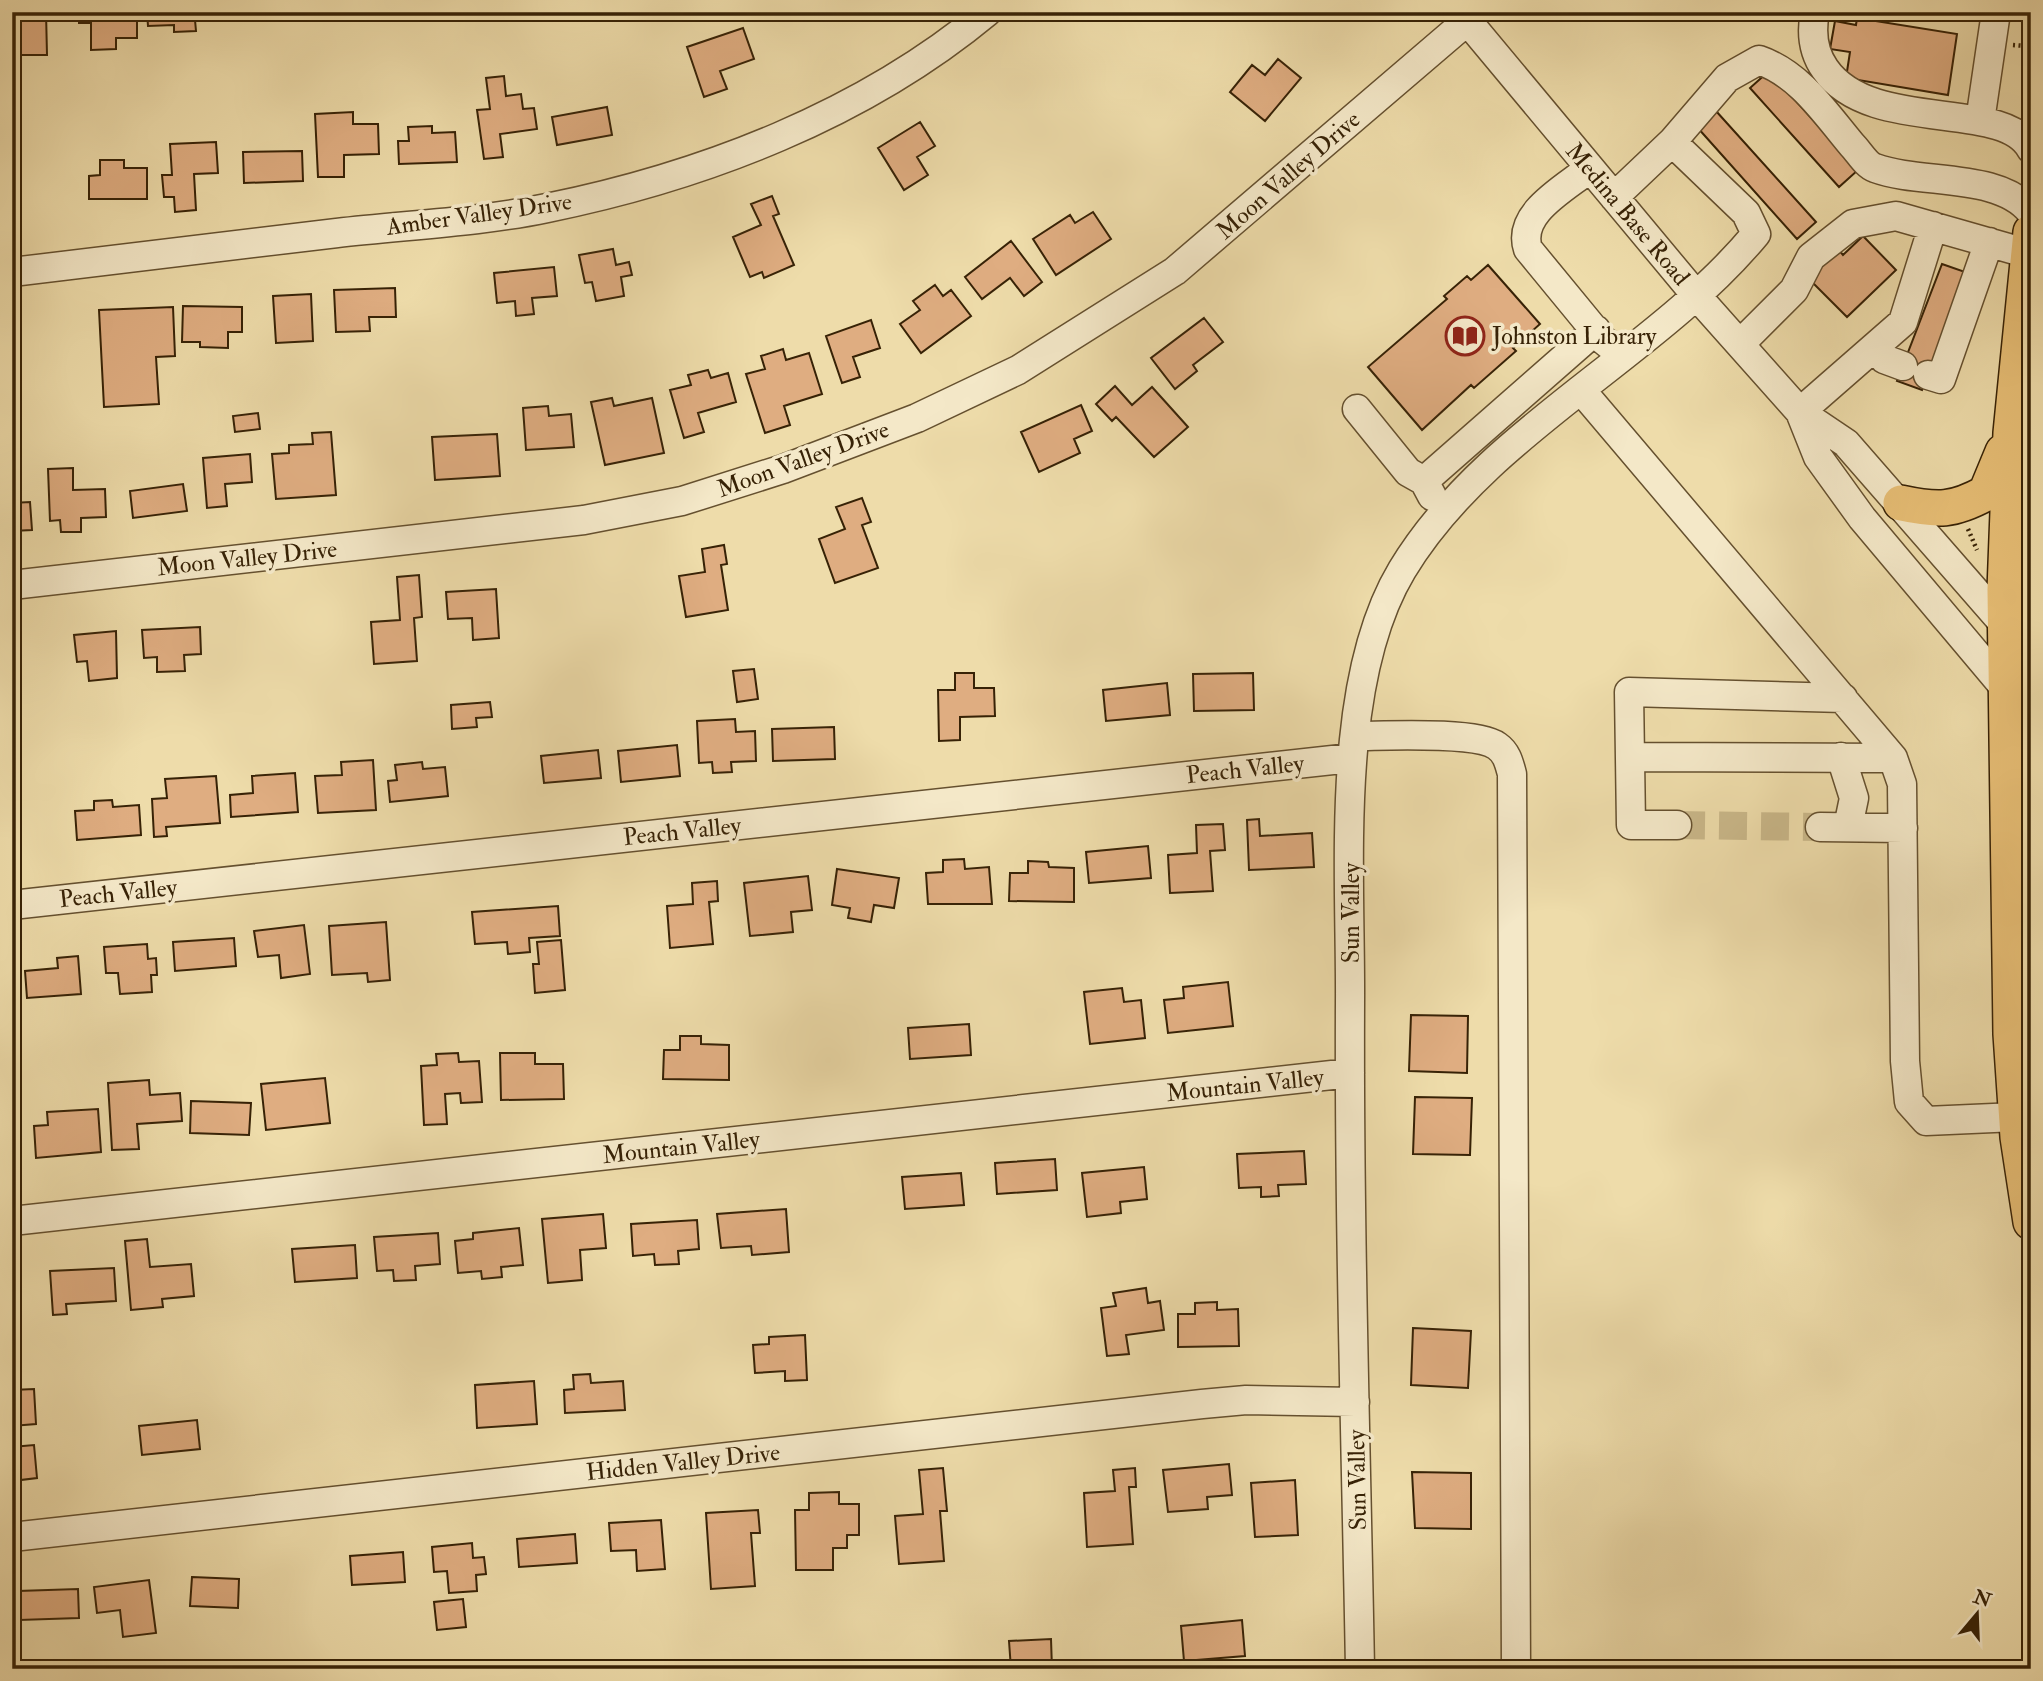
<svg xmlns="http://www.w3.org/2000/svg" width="2043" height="1681" font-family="'IM FELL Double Pica',serif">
	<rect width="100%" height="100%" fill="#eedcaa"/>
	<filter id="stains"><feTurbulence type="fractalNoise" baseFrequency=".00286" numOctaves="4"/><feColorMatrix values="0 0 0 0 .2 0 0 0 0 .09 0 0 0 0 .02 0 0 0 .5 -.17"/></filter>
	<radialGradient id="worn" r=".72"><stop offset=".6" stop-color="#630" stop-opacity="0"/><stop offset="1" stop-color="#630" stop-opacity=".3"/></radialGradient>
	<path fill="#dfad81" stroke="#372206" stroke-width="2" d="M 12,12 L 46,12 L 47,55 L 12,55 Z
		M 79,12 L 137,12 L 137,38 L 116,38 L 116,49 L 91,50 L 91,23 L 79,23 Z
		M 147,12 L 211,12 L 212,20 L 195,20 L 196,31 L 174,32 L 174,25 L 148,26 Z
		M 1857,18 L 1957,34 L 1948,95 L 1846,78 L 1850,52 L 1830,49 L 1835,21 L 1856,25 Z
		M 743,28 L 754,59 L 720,71 L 727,89 L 704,97 L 687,47 Z
		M 1278,59 L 1301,78 L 1265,121 L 1230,92 L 1252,65 L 1265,75 Z
		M 1769,71 L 1858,170 L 1839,187 L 1750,88 Z
		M 504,76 L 506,96 L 521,94 L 523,109 L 534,108 L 537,129 L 500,134 L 503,157 L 484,159 L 477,110 L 490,109 L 486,78 Z
		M 607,107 L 612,135 L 557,145 L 552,117 Z
		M 1716,111 L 1816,222 L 1797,239 L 1697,127 Z
		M 353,112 L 353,124 L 378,124 L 379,154 L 344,155 L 344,177 L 318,177 L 315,114 Z
		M 920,122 L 935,146 L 917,157 L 928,175 L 904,190 L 878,148 Z
		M 432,126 L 432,133 L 455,132 L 457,162 L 399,164 L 398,141 L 409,141 L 408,127 Z
		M 216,142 L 218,173 L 194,174 L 196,210 L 175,212 L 174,197 L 164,197 L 162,175 L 172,175 L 170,144 Z
		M 302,151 L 303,181 L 244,183 L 243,152 Z
		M 100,160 L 124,160 L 124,168 L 147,168 L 147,199 L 89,199 L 89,176 L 100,175 Z
		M 772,196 L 779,214 L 773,216 L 794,265 L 764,278 L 762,272 L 750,277 L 733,237 L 761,225 L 751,204 Z
		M 1093,212 L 1111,239 L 1056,275 L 1033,239 L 1070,215 L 1075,223 Z
		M 1863,236 L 1896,270 L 1847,317 L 1807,277 L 1837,248 L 1843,255 Z
		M 1011,241 L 1042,282 L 1024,296 L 1010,278 L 982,299 L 965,277 Z
		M 613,249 L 616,265 L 629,262 L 632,275 L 621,277 L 624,296 L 596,301 L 592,282 L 585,283 L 579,255 Z
		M 1942,264 L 1968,273 L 1922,390 L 1897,381 Z
		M 1488,265 L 1540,324 L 1513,348 L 1516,351 L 1474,388 L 1471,385 L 1422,430 L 1368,367 L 1447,299 L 1444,296 L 1467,276 L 1471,280 Z
		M 554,267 L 557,296 L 532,298 L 534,314 L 516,316 L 515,301 L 497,303 L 494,273 Z
		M 935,285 L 943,296 L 951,290 L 971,316 L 921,353 L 900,324 L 920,310 L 913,301 Z
		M 395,288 L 396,317 L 369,317 L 370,331 L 336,332 L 334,290 Z
		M 311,294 L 313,341 L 276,343 L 273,296 Z
		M 183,306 L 242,307 L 242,332 L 228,332 L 228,348 L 200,347 L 200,342 L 182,342 Z
		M 173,307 L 175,356 L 156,357 L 159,404 L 104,407 L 99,310 Z
		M 1204,318 L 1223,342 L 1193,365 L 1197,371 L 1175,389 L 1151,358 Z
		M 871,320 L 880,348 L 853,357 L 860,377 L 842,383 L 826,336 Z
		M 783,349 L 786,360 L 809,353 L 822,394 L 784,406 L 790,425 L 765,433 L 746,374 L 765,369 L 761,356 Z
		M 708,370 L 711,378 L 728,373 L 736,402 L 698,413 L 704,432 L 684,438 L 670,390 L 691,385 L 688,375 Z
		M 1115,386 L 1132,405 L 1152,387 L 1188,427 L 1154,457 L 1116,417 L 1112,421 L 1096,404 Z
		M 612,398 L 614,406 L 652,398 L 664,453 L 605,465 L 591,402 Z
		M 1081,405 L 1092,431 L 1074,439 L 1080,453 L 1039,472 L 1021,432 Z
		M 548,406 L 549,416 L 571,414 L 574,447 L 526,450 L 523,408 Z
		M 258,413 L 260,429 L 235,432 L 233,416 Z
		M 331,432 L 336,495 L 276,499 L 272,454 L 289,453 L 289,445 L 313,444 L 312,433 Z
		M 497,434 L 500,476 L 435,480 L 432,437 Z
		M 250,454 L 252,482 L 225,484 L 227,506 L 207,508 L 203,458 Z
		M 73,468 L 73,490 L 105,489 L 106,517 L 81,518 L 81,532 L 61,532 L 60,520 L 50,521 L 48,469 Z
		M 183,484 L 187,511 L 133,518 L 130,491 Z
		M 862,498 L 871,522 L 862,525 L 878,568 L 835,583 L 819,539 L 845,529 L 836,507 Z
		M 30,502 L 32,530 L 12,531 L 12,503 Z
		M 724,545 L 727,564 L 721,565 L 728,610 L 686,617 L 679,576 L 705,572 L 702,549 Z
		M 419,575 L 422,617 L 414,618 L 417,661 L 374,664 L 371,622 L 400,620 L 397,577 Z
		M 496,589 L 499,638 L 473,640 L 472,618 L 448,619 L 446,592 Z
		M 200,627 L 201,654 L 184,655 L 185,671 L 157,672 L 157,657 L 144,658 L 142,630 Z
		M 116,631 L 117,678 L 89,681 L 87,661 L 77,662 L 74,635 Z
		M 754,669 L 758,699 L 737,702 L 733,671 Z
		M 955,673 L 974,673 L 974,688 L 994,688 L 995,716 L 960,717 L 960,740 L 939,741 L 938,690 L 955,690 Z
		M 1253,673 L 1254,710 L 1194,711 L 1193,674 Z
		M 1167,683 L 1170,715 L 1106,721 L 1103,690 Z
		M 490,702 L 492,717 L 476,718 L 477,727 L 452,729 L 451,705 Z
		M 735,719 L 736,732 L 755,731 L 756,761 L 731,762 L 732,772 L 713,773 L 712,762 L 699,763 L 697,721 Z
		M 834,727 L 835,759 L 773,761 L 772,729 Z
		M 677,745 L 680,776 L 621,782 L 618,751 Z
		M 598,750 L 601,778 L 544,783 L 541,756 Z
		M 373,760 L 376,810 L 318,813 L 315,776 L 342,775 L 341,762 Z
		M 422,762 L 423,769 L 445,767 L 448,796 L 390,802 L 388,781 L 397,780 L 395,765 Z
		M 295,773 L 298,812 L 231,817 L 230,795 L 253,793 L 252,776 Z
		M 216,776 L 220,823 L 166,827 L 167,836 L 154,837 L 152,799 L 167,798 L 165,779 Z
		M 112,800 L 113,807 L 139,805 L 141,835 L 77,840 L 75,811 L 94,810 L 94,801 Z
		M 1259,819 L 1260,836 L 1312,833 L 1314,867 L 1249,870 L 1247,820 Z
		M 1223,824 L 1225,850 L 1210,851 L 1213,891 L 1170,893 L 1168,855 L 1197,853 L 1196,825 Z
		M 1148,846 L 1151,878 L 1089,883 L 1086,852 Z
		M 964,859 L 965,869 L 989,867 L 992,904 L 928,904 L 926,873 L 943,872 L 943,860 Z
		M 1028,861 L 1048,862 L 1049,867 L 1074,868 L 1074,902 L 1009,901 L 1010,873 L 1028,873 Z
		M 837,869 L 899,878 L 894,908 L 874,905 L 871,922 L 848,918 L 850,908 L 832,905 Z
		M 808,876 L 812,910 L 791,912 L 793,932 L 750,936 L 744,883 Z
		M 717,881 L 718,901 L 709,902 L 713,944 L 670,948 L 667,906 L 693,904 L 692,883 Z
		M 558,906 L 560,936 L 529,938 L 530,952 L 508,954 L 507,942 L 475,944 L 472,912 Z
		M 386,922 L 390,980 L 368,982 L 367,973 L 332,975 L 329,926 Z
		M 304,925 L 310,974 L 281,978 L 279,955 L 258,957 L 254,931 Z
		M 234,938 L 236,966 L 175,971 L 173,942 Z
		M 561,940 L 565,990 L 535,993 L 533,964 L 539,964 L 537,942 Z
		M 147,944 L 148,959 L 156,958 L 157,975 L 151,975 L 152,992 L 120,994 L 118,973 L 106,973 L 104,947 Z
		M 78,956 L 81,994 L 27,998 L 25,971 L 58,968 L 57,958 Z
		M 1228,982 L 1233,1026 L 1168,1033 L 1164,1000 L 1184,998 L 1183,987 Z
		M 1122,988 L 1124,1002 L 1141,1000 L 1145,1038 L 1090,1044 L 1084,992 Z
		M 1411,1015 L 1468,1016 L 1467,1073 L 1409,1071 Z
		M 969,1024 L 971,1055 L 910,1059 L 908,1028 Z
		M 680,1036 L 701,1036 L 701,1044 L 729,1045 L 729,1080 L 663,1079 L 664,1050 L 680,1050 Z
		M 458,1053 L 459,1062 L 479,1061 L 482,1102 L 461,1103 L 460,1093 L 445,1094 L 447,1124 L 424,1125 L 421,1066 L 437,1065 L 436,1054 Z
		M 500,1053 L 535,1053 L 535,1064 L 563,1064 L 564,1099 L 501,1100 Z
		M 325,1078 L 330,1123 L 266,1130 L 261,1084 Z
		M 149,1080 L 150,1095 L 180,1093 L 182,1121 L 137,1124 L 139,1149 L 112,1150 L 108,1083 Z
		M 1415,1097 L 1472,1098 L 1470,1155 L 1413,1154 Z
		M 191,1101 L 251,1103 L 249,1135 L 190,1133 Z
		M 98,1109 L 101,1152 L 36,1158 L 34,1126 L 48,1125 L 47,1112 Z
		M 12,1125 L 19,1125 L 21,1156 L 12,1157 Z
		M 1304,1151 L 1306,1184 L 1278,1185 L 1279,1196 L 1261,1197 L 1261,1187 L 1239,1188 L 1237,1154 Z
		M 1055,1159 L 1057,1190 L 997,1194 L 995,1163 Z
		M 1144,1167 L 1147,1199 L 1120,1202 L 1121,1213 L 1087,1217 L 1082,1173 Z
		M 961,1173 L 964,1205 L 905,1209 L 902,1177 Z
		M 786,1209 L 789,1252 L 752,1255 L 751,1246 L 721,1248 L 717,1214 Z
		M 603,1214 L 606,1248 L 580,1250 L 582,1280 L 548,1283 L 542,1219 Z
		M 697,1220 L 699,1249 L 678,1251 L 679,1264 L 655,1265 L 654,1254 L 633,1256 L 631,1224 Z
		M 519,1228 L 523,1265 L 501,1267 L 502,1277 L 482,1279 L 481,1271 L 458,1273 L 455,1241 L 473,1239 L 473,1233 Z
		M 438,1233 L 440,1264 L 415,1266 L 416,1280 L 394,1281 L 393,1270 L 377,1271 L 374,1237 Z
		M 147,1239 L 150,1267 L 191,1264 L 194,1296 L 162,1299 L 163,1307 L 131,1310 L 125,1241 Z
		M 355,1245 L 357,1278 L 295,1282 L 292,1249 Z
		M 114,1268 L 116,1301 L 66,1304 L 67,1314 L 53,1315 L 50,1271 Z
		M 1146,1288 L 1148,1303 L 1160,1301 L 1164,1330 L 1126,1335 L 1129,1354 L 1107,1356 L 1101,1308 L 1116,1306 L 1113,1293 Z
		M 1217,1302 L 1217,1310 L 1238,1309 L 1239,1346 L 1178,1347 L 1178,1314 L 1195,1314 L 1195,1303 Z
		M 1413,1328 L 1471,1331 L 1468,1388 L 1411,1385 Z
		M 805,1335 L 807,1380 L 785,1381 L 785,1371 L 755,1373 L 753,1345 L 769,1344 L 769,1337 Z
		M 590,1374 L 591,1383 L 623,1381 L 625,1410 L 565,1413 L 564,1390 L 574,1389 L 573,1375 Z
		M 534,1381 L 537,1424 L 477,1428 L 475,1385 Z
		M 34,1389 L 36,1424 L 12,1426 L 12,1390 Z
		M 197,1420 L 200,1449 L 142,1455 L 139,1426 Z
		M 34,1445 L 37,1478 L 12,1481 L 12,1447 Z
		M 1229,1464 L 1232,1495 L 1207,1497 L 1208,1509 L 1168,1512 L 1163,1470 Z
		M 943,1468 L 947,1511 L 940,1511 L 944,1561 L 899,1564 L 895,1516 L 923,1514 L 919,1470 Z
		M 1135,1468 L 1136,1487 L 1129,1487 L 1133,1544 L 1087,1547 L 1084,1493 L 1115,1491 L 1113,1470 Z
		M 1412,1472 L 1471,1473 L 1471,1529 L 1415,1528 Z
		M 1295,1480 L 1298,1535 L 1255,1537 L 1251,1483 Z
		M 839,1492 L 839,1504 L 859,1504 L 859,1535 L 847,1535 L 847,1548 L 833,1548 L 833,1570 L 796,1570 L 795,1510 L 809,1510 L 809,1493 Z
		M 758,1510 L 760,1533 L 751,1533 L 755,1586 L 711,1589 L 706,1513 Z
		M 661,1520 L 665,1569 L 637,1571 L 636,1550 L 611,1551 L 609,1523 Z
		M 575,1534 L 577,1563 L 519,1567 L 517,1539 Z
		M 472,1543 L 473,1558 L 484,1557 L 486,1574 L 476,1575 L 477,1591 L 449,1593 L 447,1571 L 434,1572 L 432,1547 Z
		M 403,1552 L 405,1582 L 352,1585 L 350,1556 Z
		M 192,1577 L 239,1579 L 238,1608 L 190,1606 Z
		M 149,1580 L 156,1633 L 123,1637 L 120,1610 L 97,1613 L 94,1587 Z
		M 78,1589 L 79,1618 L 19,1620 L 18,1591 Z
		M 463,1599 L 466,1627 L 437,1630 L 434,1602 Z
		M 1242,1620 L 1245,1656 L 1184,1661 L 1181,1626 Z
		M 1051,1639 L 1052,1669 L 1011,1669 L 1009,1641 Z"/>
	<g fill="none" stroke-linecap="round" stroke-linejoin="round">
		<path stroke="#c9b789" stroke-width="28" stroke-dasharray="28 14" stroke-linecap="butt" d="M 1677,825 L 1820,827"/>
		<defs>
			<path id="minor" d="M 1460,12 L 1695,294 L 1800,412 L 1846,443 L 2031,655
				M 1815,12 C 1811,32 1813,52 1825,69 C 1871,135 2004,98 2031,149
				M 1980,121 L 1996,12
				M 1590,168 C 1566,188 1516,213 1528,249 L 1602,339 L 1622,355
				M 1614,197 L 1672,142 L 1727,78 L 1759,60 C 1800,74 1825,113 1852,145 C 1859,152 1866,165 1875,168 C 1921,185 1999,172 2031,212
				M 12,272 C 121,259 229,246 337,233 C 405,225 481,222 547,208 C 704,176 863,115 987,12
				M 1740,344 L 1794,290 L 1811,257 L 1853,224 L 1896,216 L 2029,254
				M 1876,346 L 1884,359 L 1903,366
				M 1928,375 L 1941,379 L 1989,242
				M 1581,390 L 1893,758 L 1902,784 L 1905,1061 L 1909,1102 L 1926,1121 L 2016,1117
				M 1357,409 L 1408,472 L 1424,481 L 1432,496
				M 1800,412 L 1818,457 L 1862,518 L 2031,719
				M 1800,412 L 1903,322 L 1933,226
				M 1424,481 L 1596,330
				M 12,585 L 584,520 L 682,501 L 783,469 L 917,418 L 1018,370 L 1175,271 L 1467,21
				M 1355,736 C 1384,736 1476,731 1497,746 C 1507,753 1509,763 1512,774 L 1516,1669
				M 1630,757 L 1893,758
				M 1841,757 L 1854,798 L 1848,827
				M 1677,825 L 1631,825 L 1629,692 L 1843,698
				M 1820,827 L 1903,828
				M 12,905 L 1351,758
				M 12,1221 L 1350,1073
				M 12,1537 L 1202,1404 L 1246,1400 L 1355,1402
				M 1360,1669 C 1356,1447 1349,1225 1350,1003 C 1351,873 1334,683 1402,570 C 1485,432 1655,356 1756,234 L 1746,213 L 1672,142"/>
			<path id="major" d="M 2031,232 L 2011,433 L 2005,590 L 2011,1034 L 2018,1137 L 2031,1222
				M 1901,503 C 1938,511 1953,511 1986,493 L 2003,452"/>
		</defs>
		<use href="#minor" stroke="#65502f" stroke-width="31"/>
		<use href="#major" stroke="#372206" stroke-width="38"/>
		<path stroke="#372206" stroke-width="4.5" stroke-dasharray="2 3.5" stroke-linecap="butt" d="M 2013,45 L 2026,46
			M 1968,529 L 1977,550"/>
		<use href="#minor" stroke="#f4e8c8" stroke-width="28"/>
		<use href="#major" stroke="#e7be75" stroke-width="35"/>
	</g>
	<defs>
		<symbol id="library-ring" viewBox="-11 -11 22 22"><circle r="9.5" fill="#f4e8c8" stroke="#8f2418" stroke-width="1.5"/><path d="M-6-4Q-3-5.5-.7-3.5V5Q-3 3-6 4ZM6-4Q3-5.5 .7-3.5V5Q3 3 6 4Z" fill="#8f2418"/></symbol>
	</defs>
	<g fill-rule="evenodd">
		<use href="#library-ring" x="1443" y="314" width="44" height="44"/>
	</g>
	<g text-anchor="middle" stroke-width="7" stroke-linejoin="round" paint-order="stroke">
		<g font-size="24" fill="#372206" stroke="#f4e8c8">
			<text transform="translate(1288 175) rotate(-41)" y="8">Moon Valley Drive</text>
			<text transform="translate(479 214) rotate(-8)" y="8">Amber Valley Drive</text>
			<text transform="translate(1628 214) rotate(50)" y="8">Medina Base Road</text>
			<text transform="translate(803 459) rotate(-20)" y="8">Moon Valley Drive</text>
			<text transform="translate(247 558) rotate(-6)" y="8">Moon Valley Drive</text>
			<text transform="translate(1245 769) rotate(-6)" y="8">Peach Valley</text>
			<text transform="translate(682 831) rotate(-6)" y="8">Peach Valley</text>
			<text transform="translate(118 893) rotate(-6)" y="8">Peach Valley</text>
			<text transform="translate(1351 913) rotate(-90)" y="8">Sun Valley</text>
			<text transform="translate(1245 1085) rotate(-6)" y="8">Mountain Valley</text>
			<text transform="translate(681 1147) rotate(-6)" y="8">Mountain Valley</text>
			<text transform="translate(683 1462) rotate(-6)" y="8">Hidden Valley Drive</text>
			<text transform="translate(1357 1480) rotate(-91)" y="8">Sun Valley</text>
		</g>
		<g font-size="24" fill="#372206" stroke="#f4e8c8" text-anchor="start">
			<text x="1492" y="344">Johnston Library</text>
		</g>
	</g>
	<rect width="2043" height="1681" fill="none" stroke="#eedcaa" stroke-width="42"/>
	<rect x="14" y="14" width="2015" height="1653" fill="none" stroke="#372206" stroke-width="3.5"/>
	<rect x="21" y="21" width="2001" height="1639" fill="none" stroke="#372206" stroke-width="2"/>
	<g transform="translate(1977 1614) rotate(19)" stroke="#f4e8c8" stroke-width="5" paint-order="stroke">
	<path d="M0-5L12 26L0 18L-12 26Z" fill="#372206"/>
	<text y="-10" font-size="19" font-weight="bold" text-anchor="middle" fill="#372206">N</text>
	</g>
	<rect width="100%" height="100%" filter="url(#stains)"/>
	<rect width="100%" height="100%" fill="url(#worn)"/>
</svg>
